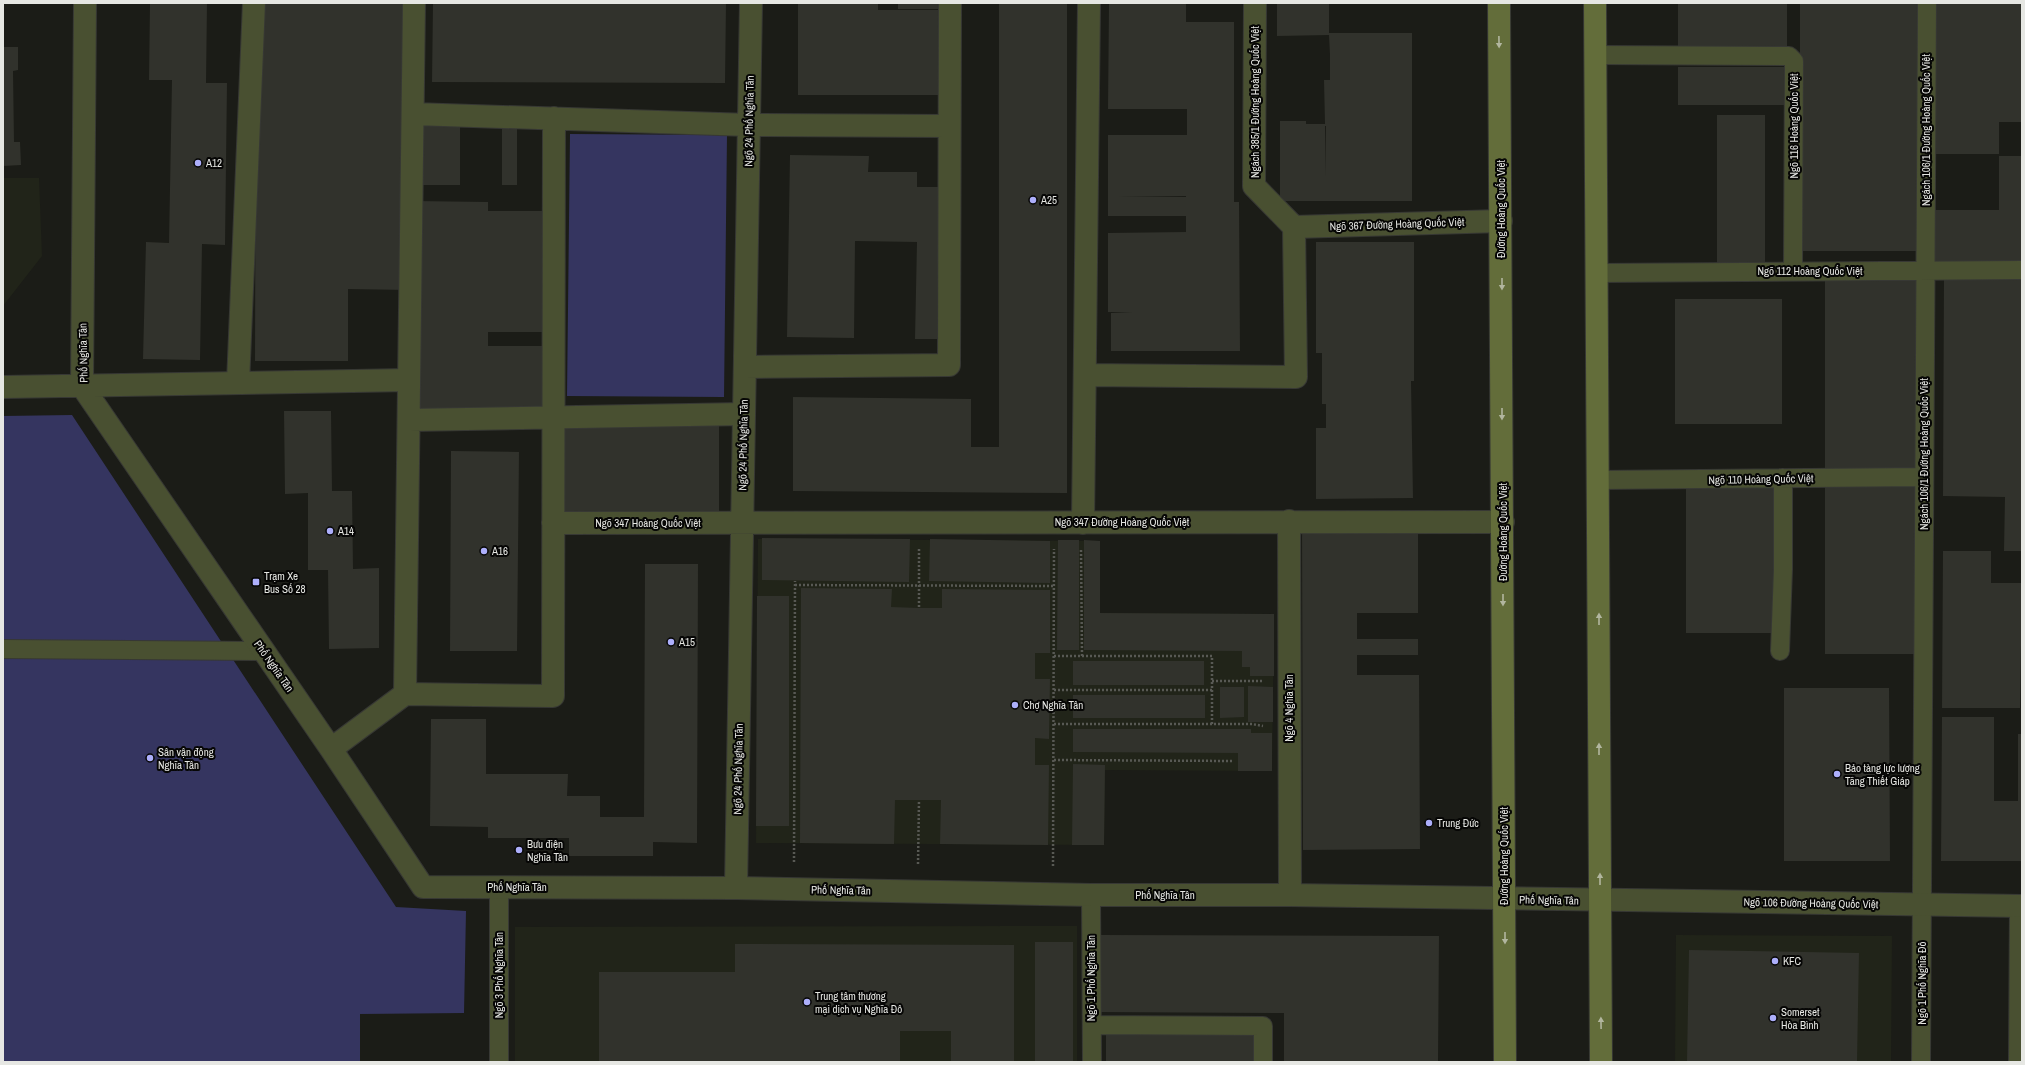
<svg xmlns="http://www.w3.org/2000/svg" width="2025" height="1065" font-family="'Archivo Narrow',sans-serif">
	<rect width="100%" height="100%" fill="#1b1c17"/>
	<path fill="#212419" d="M 3,178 L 39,178 L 42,256 L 3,306 Z
		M 758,539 L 1100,541 L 1100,613 L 1274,614 L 1272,771 L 1105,770 L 1104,845 L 756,843 Z
		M 1077,926 L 1077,1062 L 515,1062 L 515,927 Z
		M 1676,935 L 1892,936 L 1891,1062 L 1675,1062 Z"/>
	<path fill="#353560" d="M 570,134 L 727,135 L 724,397 L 567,396 Z
		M 72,415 L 396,907 L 466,911 L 464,1013 L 360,1014 L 360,1062 L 3,1062 L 3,416 Z"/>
	<path fill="#31322c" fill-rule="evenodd" d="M 150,3 L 207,3 L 206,83 L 227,83 L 225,245 L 202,244 L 200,360 L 143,359 L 146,242 L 169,243 L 172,80 L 149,80 Z
		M 256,3 L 411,3 L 409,290 L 348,289 L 348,361 L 255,361 Z
		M 433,3 L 726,3 L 725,83 L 432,82 Z
		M 798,3 L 878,3 L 878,10 L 939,10 L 939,95 L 798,95 Z
		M 898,3 L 939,3 L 939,9 L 898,9 Z
		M 999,3 L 1067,3 L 1067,493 L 793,491 L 793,397 L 971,399 L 971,447 L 999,447 Z
		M 1109,3 L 1186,3 L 1186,22 L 1234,22 L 1234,202 L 1239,202 L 1240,351 L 1111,351 L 1111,313 L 1132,312 L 1108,312 L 1108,233 L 1186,232 L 1186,216 L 1108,216 L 1108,135 L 1187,135 L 1187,109 L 1108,109 ZM 1186,196 L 1186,197 L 1119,197 Z
		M 1277,3 L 1329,3 L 1329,33 L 1412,33 L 1412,201 L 1280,201 L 1280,121 L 1306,121 L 1306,124 L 1325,124 L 1324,80 L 1330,80 L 1330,55 L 1329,35 L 1277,36 ZM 1325,126 L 1326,126 L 1325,176 Z
		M 1678,3 L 1787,3 L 1787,48 L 1678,48 Z
		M 1800,3 L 1921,3 L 1921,251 L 1800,251 Z
		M 1930,3 L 2022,3 L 2022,122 L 1999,122 L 1999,154 L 1930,154 Z
		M 3,47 L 18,47 L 18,70 L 13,71 L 14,142 L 20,142 L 21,165 L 3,166 Z
		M 1678,67 L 1787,67 L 1787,105 L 1678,105 Z
		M 1717,115 L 1765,115 L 1765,266 L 1717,266 Z
		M 413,119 L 460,119 L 460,185 L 413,185 Z
		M 502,119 L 517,119 L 517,185 L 502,185 Z
		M 790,155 L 869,156 L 868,172 L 917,172 L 917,187 L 939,187 L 937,339 L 915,339 L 917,242 L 855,241 L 854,338 L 787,337 Z
		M 1999,156 L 2022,156 L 2022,262 L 1930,262 L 1930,210 L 1999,210 Z
		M 413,201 L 488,202 L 488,211 L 552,211 L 552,332 L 488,332 L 488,346 L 552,346 L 552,413 L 412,413 Z
		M 1316,242 L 1414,242 L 1414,381 L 1411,381 L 1413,498 L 1316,499 L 1316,428 L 1326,428 L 1326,404 L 1322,404 L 1322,353 L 1316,353 Z
		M 1825,272 L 1924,272 L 1924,475 L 1825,475 Z
		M 1944,274 L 2022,274 L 2021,497 L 2022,497 L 2022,551 L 2004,551 L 2005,497 L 1943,496 Z
		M 1675,299 L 1782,299 L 1782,424 L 1675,424 Z
		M 284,411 L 331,411 L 332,491 L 352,491 L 353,569 L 379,568 L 379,648 L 329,649 L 328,570 L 308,570 L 308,493 L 285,494 Z
		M 563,423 L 719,423 L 719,515 L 562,515 Z
		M 451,451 L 519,452 L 517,651 L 450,651 Z
		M 1825,480 L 1918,480 L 1918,654 L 1825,654 Z
		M 1686,487 L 1778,487 L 1778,633 L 1686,633 Z
		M 1418,525 L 1418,613 L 1357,613 L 1357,639 L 1418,639 L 1418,655 L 1357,655 L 1357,675 L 1419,675 L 1420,849 L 1303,850 L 1302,526 Z
		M 762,538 L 910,539 L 909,582 L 762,580 Z
		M 930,539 L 1050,541 L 1050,583 L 929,581 Z
		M 1058,540 L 1079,540 L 1079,650 L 1057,650 Z
		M 1084,540 L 1100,541 L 1100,613 L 1274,614 L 1274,676 L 1250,676 L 1250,667 L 1242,667 L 1242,651 L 1084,650 Z
		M 1943,551 L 1991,551 L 1991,583 L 2022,583 L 2020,708 L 1942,708 Z
		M 645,564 L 698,564 L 697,843 L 653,842 L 653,856 L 569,856 L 569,838 L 488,838 L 488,827 L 430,826 L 431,719 L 486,719 L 486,774 L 568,774 L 567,796 L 600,796 L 600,817 L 644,817 Z
		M 801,588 L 892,589 L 891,607 L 919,608 L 942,608 L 942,589 L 1050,590 L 1050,653 L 1035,653 L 1035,679 L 1050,679 L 1049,739 L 1035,738 L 1035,765 L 1049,765 L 1048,845 L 940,844 L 941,800 L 895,800 L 894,844 L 800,843 Z
		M 757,596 L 789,596 L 789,826 L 756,826 Z
		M 1073,661 L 1204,661 L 1204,685 L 1073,685 Z
		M 1248,686 L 1273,687 L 1273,722 L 1248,722 Z
		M 1220,687 L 1244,687 L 1244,717 L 1220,718 Z
		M 1784,688 L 1889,688 L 1890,861 L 1784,861 Z
		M 1073,695 L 1205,695 L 1205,718 L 1073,718 Z
		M 1942,717 L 1994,717 L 1994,801 L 2018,801 L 2018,734 L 2022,734 L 2022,861 L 1941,861 Z
		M 1073,729 L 1251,729 L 1251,733 L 1272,733 L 1272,771 L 1238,771 L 1238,753 L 1073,752 Z
		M 1073,764 L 1105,765 L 1104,845 L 1072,845 Z
		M 1098,935 L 1439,936 L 1438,1062 L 1284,1062 L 1284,1013 L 1097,1012 Z
		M 1035,942 L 1073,942 L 1073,1062 L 1035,1062 Z
		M 735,944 L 1014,945 L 1014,1062 L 951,1062 L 951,1031 L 900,1031 L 900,1062 L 599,1062 L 599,972 L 735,972 Z
		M 1689,950 L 1859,953 L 1857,1062 L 1687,1062 Z
		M 1106,1027 L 1258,1028 L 1258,1062 L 1106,1062 Z"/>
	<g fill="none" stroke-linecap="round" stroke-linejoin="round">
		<defs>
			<path id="lane" d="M 1596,55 L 1789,56 L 1794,61 L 1793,271
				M 1597,273 L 2022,270
				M 1598,480 L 1924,477
				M 3,649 L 264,651
				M 1780,651 L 1783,569 L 1783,478
				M 499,888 L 499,1062
				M 1091,895 L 1092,1062
				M 1092,1025 L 1263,1026 L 1263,1062
				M 1921,1062 L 1927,3
				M 2018,1062 L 2019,906"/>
			<path id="street" d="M 85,3 L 82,386 L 331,749 L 423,887 L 736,888 L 1091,895 L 1290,895 L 2022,906
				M 413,114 L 749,125 L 949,126
				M 1294,227 L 1501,221
				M 745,367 L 949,365 L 950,3
				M 1085,375 L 1296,377 L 1294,227 L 1254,186 L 1255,3
				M 238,383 L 254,3
				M 3,387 L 409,380
				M 409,420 L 744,414
				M 1289,521 L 1290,895
				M 553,523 L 1503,522
				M 1083,523 L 1089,3
				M 405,694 L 414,3
				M 331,749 L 405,694 L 553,696 L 554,118
				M 736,888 L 751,3"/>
			<path id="secondary" d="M 1499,3 L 1505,1062
				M 1595,3 L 1601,1062"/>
		</defs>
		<use href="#lane" stroke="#373834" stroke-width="20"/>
		<use href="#street" stroke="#373834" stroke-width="24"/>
		<use href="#secondary" stroke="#373834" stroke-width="24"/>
		<path stroke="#585954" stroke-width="2.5" stroke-dasharray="2 2" stroke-linecap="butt" d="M 919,549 L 919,608
			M 1081,550 L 1082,656
			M 795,585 L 1054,586
			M 1054,656 L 1212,656 L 1212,724
			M 1212,681 L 1263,681
			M 1054,690 L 1212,690
			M 1054,724 L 1252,724 L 1263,726
			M 1054,760 L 1233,761
			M 794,862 L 795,581
			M 918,864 L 919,800
			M 1053,866 L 1054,549"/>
		<use href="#lane" stroke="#495031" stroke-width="18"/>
		<use href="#street" stroke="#495031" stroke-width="22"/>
		<use href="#secondary" stroke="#636d3a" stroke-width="22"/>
	</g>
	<defs><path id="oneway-solid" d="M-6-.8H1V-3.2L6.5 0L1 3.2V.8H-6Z"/></defs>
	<g fill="#b2b69f">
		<use href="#oneway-solid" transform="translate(1499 42) rotate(89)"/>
		<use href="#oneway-solid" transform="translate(1502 284) rotate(90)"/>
		<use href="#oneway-solid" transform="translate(1502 414) rotate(90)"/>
		<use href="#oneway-solid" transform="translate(1503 600) rotate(90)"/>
		<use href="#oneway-solid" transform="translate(1599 619) rotate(-90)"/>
		<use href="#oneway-solid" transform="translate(1599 749) rotate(-90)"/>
		<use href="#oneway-solid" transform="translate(1600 879) rotate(-90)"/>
		<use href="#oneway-solid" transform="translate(1505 938) rotate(90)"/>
		<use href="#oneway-solid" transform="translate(1601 1023) rotate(-91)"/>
	</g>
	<g fill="#adaffb" stroke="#060605" stroke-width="1.5">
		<circle cx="198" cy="163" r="4"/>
		<circle cx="1033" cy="200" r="4"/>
		<circle cx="330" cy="531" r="4"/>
		<circle cx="484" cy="551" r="4"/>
		<rect x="252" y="578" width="8" height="8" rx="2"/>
		<circle cx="671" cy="642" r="4"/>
		<circle cx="1015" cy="705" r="4"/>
		<circle cx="150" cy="758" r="4"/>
		<circle cx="1837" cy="774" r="4"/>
		<circle cx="1429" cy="823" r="4"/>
		<circle cx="519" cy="850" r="4"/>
		<circle cx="1775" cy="961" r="4"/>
		<circle cx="807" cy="1002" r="4"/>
		<circle cx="1773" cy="1018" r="4"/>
	</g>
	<g text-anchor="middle" stroke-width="4" stroke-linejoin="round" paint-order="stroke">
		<g font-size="11" fill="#e6e7e3" stroke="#060605">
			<text transform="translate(1255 102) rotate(-90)" y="4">Ngách 385/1 Đường Hoàng Quốc Việt</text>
			<text transform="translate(749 121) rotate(-89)" y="4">Ngõ 24 Phố Nghĩa Tân</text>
			<text transform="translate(1794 126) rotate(-90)" y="4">Ngõ 116 Hoàng Quốc Việt</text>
			<text transform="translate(1926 130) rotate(-90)" y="4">Ngách 106/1 Đường Hoàng Quốc Việt</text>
			<text transform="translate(1501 209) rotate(-90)" y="4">Đường Hoàng Quốc Việt</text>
			<text transform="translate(1397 224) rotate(-2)" y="4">Ngõ 367 Đường Hoàng Quốc Việt</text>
			<text x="1810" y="275">Ngõ 112 Hoàng Quốc Việt</text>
			<text transform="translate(83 353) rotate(-91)" y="4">Phố Nghĩa Tân</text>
			<text transform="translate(743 445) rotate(-89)" y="4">Ngõ 24 Phố Nghĩa Tân</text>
			<text transform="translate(1924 454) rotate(-90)" y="4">Ngách 106/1 Đường Hoàng Quốc Việt</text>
			<text transform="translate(1761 479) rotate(-1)" y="4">Ngõ 110 Hoàng Quốc Việt</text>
			<text x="1122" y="526">Ngõ 347 Đường Hoàng Quốc Việt</text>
			<text x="648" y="527">Ngõ 347 Hoàng Quốc Việt</text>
			<text transform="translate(1503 532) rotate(-90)" y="4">Đường Hoàng Quốc Việt</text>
			<text transform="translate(274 666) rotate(55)" y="4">Phố Nghĩa Tân</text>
			<text transform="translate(1289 708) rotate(-90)" y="4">Ngõ 4 Nghĩa Tân</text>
			<text transform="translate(738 769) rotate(-89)" y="4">Ngõ 24 Phố Nghĩa Tân</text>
			<text transform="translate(1504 856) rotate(-90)" y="4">Đường Hoàng Quốc Việt</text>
			<text x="517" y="891">Phố Nghĩa Tân</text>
			<text transform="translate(841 890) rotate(1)" y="4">Phố Nghĩa Tân</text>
			<text x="1165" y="899">Phố Nghĩa Tân</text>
			<text transform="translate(1549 900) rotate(1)" y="4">Phố Nghĩa Tân</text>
			<text transform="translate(1811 903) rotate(1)" y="4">Ngõ 106 Đường Hoàng Quốc Việt</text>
			<text transform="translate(499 975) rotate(-90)" y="4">Ngõ 3 Phố Nghĩa Tân</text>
			<text transform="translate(1091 978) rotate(-90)" y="4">Ngõ 1 Phố Nghĩa Tân</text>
			<text transform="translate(1922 983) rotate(-90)" y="4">Ngõ 1 Phố Nghĩa Đô</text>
		</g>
		<g font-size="11" fill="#e6e7e3" stroke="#060605" text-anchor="start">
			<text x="206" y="167">A12</text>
			<text x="1041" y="204">A25</text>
			<text x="338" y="535">A14</text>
			<text x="492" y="555">A16</text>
			<text x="264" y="580">Trạm Xe<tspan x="264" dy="13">Bus Số 28</tspan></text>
			<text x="679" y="646">A15</text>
			<text x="1023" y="709">Chợ Nghĩa Tân</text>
			<text x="158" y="756">Sân vận động<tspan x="158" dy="13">Nghĩa Tân</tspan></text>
			<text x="1845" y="772">Bảo tàng lực lượng<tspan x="1845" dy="13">Tăng Thiết Giáp</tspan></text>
			<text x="1437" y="827">Trung Đức</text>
			<text x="527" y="848">Bưu điện<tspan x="527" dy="13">Nghĩa Tân</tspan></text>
			<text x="1783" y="965">KFC</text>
			<text x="815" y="1000">Trung tâm thương<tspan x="815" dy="13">mại dịch vụ Nghĩa Đô</tspan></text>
			<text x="1781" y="1016">Somerset<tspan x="1781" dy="13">Hòa Bình</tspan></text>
		</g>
	</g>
	<rect width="2025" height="1065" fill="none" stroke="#e6e7e3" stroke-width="8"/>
</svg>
